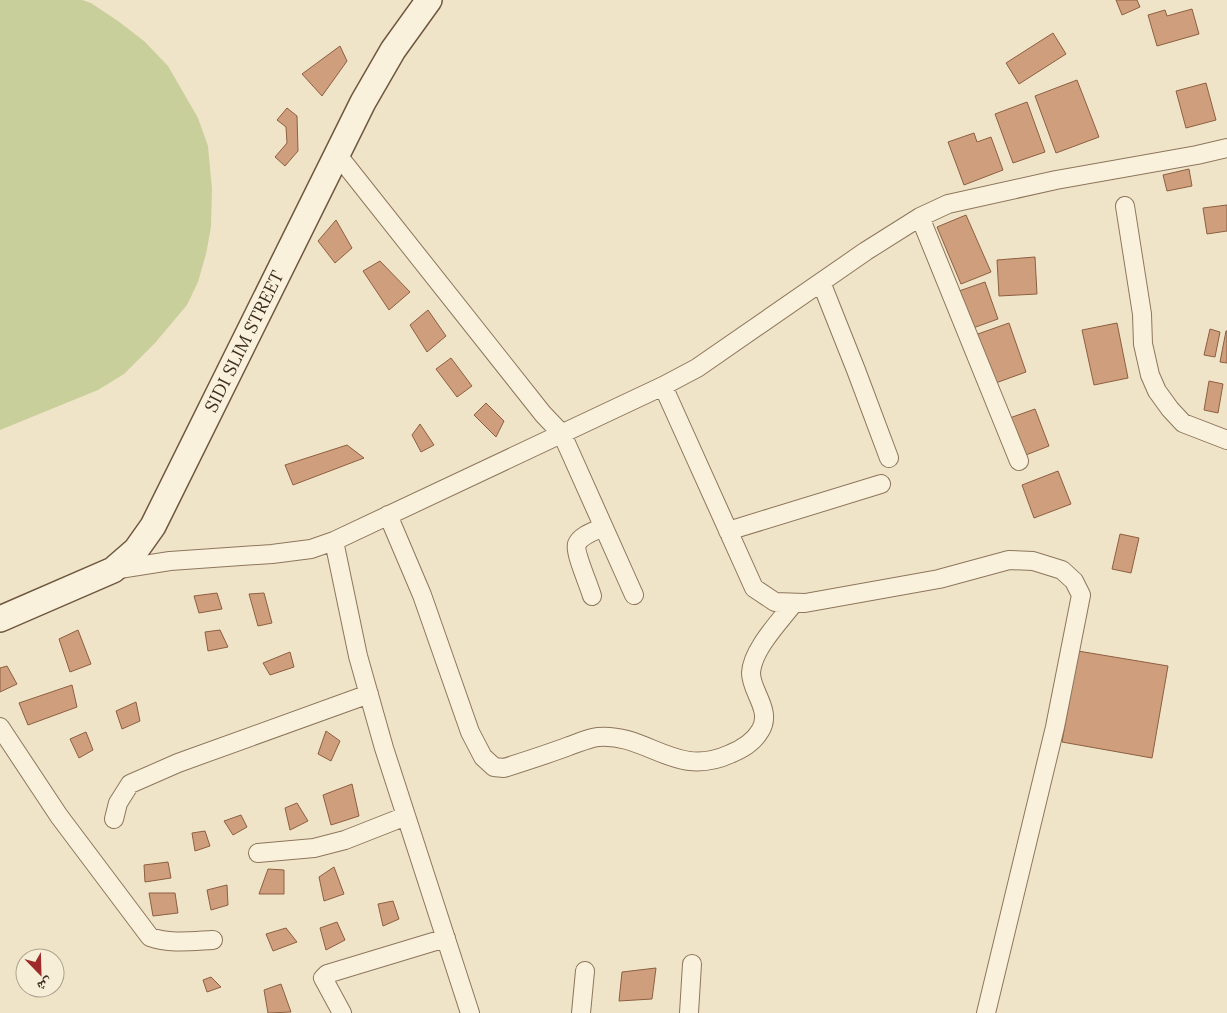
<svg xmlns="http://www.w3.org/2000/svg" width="1227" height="1013" font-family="Lora,'Noto Naskh Arabic',serif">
	<rect width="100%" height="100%" fill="#f0e4c8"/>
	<path fill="#c9cf9b" d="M 0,0 L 82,0 L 91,3 L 118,21 L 144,41 L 168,66 L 198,118 L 208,146 L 212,189 L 211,227 L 206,254 L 198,282 L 187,305 L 155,343 L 124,374 L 98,390 L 0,430 Z"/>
	<path fill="#cf9f7d" stroke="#8d5f41" d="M 1116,0 L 1137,0 L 1140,7 L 1122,15 Z
		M 1192,9 L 1199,34 L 1157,46 L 1148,15 L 1165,10 L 1167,16 Z
		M 1053,33 L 1066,54 L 1019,84 L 1006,63 Z
		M 340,46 L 347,61 L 322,96 L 302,74 Z
		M 1077,80 L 1099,137 L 1056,153 L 1035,96 Z
		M 1206,83 L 1216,120 L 1186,128 L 1176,91 Z
		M 1027,102 L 1045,152 L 1013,163 L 995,114 Z
		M 287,108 L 297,116 L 298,151 L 285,166 L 275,157 L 287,143 L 286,127 L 277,120 Z
		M 974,133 L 977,142 L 991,137 L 1003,170 L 964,185 L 948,142 Z
		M 1189,169 L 1192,186 L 1167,191 L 1163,175 Z
		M 1227,205 L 1227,231 L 1207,234 L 1203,208 Z
		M 966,215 L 991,272 L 961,284 L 937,227 Z
		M 336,220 L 352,248 L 335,263 L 318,241 Z
		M 1035,257 L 1037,294 L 999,296 L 997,260 Z
		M 380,261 L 410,292 L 389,310 L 363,271 Z
		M 985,282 L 998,319 L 973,328 L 959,291 Z
		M 428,310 L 446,336 L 427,352 L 410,325 Z
		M 1009,323 L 1026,372 L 993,384 L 975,335 Z
		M 1117,323 L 1128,378 L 1094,385 L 1082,330 Z
		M 1210,329 L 1220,332 L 1215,357 L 1204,355 Z
		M 1226,331 L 1227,331 L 1227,363 L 1220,362 Z
		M 451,358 L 472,386 L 457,397 L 436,369 Z
		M 1209,381 L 1223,384 L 1218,413 L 1204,410 Z
		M 486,403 L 504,421 L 496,437 L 474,415 Z
		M 1035,409 L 1049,446 L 1018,458 L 1004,420 Z
		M 420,424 L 434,445 L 421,452 L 412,435 Z
		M 347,445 L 364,458 L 293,485 L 285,465 Z
		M 1058,471 L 1071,504 L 1034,518 L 1022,485 Z
		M 1120,534 L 1139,538 L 1131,573 L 1112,569 Z
		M 217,593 L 222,609 L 199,613 L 194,596 Z
		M 264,593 L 272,623 L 258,626 L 249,594 Z
		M 78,630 L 91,664 L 70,672 L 59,639 Z
		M 220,630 L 228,647 L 208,651 L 205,632 Z
		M 1078,651 L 1168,666 L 1152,758 L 1062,742 Z
		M 290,652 L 294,667 L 270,675 L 263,663 Z
		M 7,666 L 17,684 L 0,692 L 0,668 Z
		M 72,685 L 77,707 L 28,725 L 19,703 Z
		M 136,702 L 140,721 L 122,729 L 116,711 Z
		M 326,731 L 340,741 L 331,761 L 318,754 Z
		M 86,732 L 93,750 L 79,758 L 70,739 Z
		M 352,784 L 359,816 L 331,825 L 323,795 Z
		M 297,803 L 308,821 L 290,830 L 285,808 Z
		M 241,815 L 247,827 L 233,835 L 224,821 Z
		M 205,831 L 210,846 L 195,851 L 192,833 Z
		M 168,862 L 171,878 L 145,882 L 144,865 Z
		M 334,867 L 344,894 L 324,901 L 319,877 Z
		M 268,869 L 284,870 L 284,894 L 259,894 Z
		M 227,885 L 228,905 L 211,910 L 207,890 Z
		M 149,893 L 175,893 L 178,913 L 153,916 Z
		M 393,901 L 399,919 L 383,926 L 378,904 Z
		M 337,922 L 345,940 L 326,950 L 320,928 Z
		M 286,928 L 297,942 L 273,951 L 266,934 Z
		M 656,968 L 652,999 L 619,1001 L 622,972 Z
		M 211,977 L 221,987 L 207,992 L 203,980 Z
		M 281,984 L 291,1012 L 268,1013 L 264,990 Z"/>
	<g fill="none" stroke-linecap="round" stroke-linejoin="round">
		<defs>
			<path id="street" d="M 337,154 L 543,414 L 562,434 L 634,595
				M 1125,206 L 1142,314 L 1143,344 L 1150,375 L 1157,391 L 1170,409 L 1183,423 L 1227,440
				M 920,217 L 1019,461
				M 821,282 L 856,370 L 889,458
				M 663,386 L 754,588 L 775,602 L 805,603 L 939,579 L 1009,560 L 1033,561 L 1062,570 L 1074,581 L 1081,595 L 1055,727 L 986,1013
				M 388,515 L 422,595 L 470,732 L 483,757 L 494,767 L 504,768 C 526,761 548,754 569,746 C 578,743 589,738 598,737 C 648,733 675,779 730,754 C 742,749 753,743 760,731 C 773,711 751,692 751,673 C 752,650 780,621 794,603
				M 728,531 L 881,484
				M 334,541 L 358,656 L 384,748 L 470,1013
				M 113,570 L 170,561 L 272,554 L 311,549 L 334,541 L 663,386 L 697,368 L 866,251 L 920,217 L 948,204 L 1056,180 L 1197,155 L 1227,148
				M 592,596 C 589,585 574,552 577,544 C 581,535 595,531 603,527
				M 0,727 L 59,816 L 150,937 C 170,944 192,941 213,940
				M 114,819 L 118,803 L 130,784 L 178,763 L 369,694
				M 258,853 L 314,848 L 345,840 L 406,816
				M 342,1013 L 323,978 L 327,974 L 446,938
				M 581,1013 L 585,971
				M 689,1013 L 692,964"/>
			<g id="secondary">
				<path id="s1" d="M 0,619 L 113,570 L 136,550 L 153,526 L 363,102 L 393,50 L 429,0"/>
			</g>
		</defs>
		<use href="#street" stroke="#8d765c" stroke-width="20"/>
		<use href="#secondary" stroke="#6f573f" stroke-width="28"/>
		<use href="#street" stroke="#faf1dc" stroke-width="18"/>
		<use href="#secondary" stroke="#faf1dc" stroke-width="25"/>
	</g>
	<g text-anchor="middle" stroke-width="5" stroke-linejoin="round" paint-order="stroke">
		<g font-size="18" fill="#3d2e20" stroke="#f7eed8">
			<text dy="6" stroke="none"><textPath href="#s1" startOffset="389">SIDI SLIM STREET</textPath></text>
		</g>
	</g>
	<g transform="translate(40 973) rotate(157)"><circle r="24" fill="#f7eed8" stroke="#ada18e"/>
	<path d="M0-4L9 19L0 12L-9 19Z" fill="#9e2a2b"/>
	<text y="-8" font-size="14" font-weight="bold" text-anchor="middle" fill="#3d2e20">ش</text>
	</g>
</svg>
